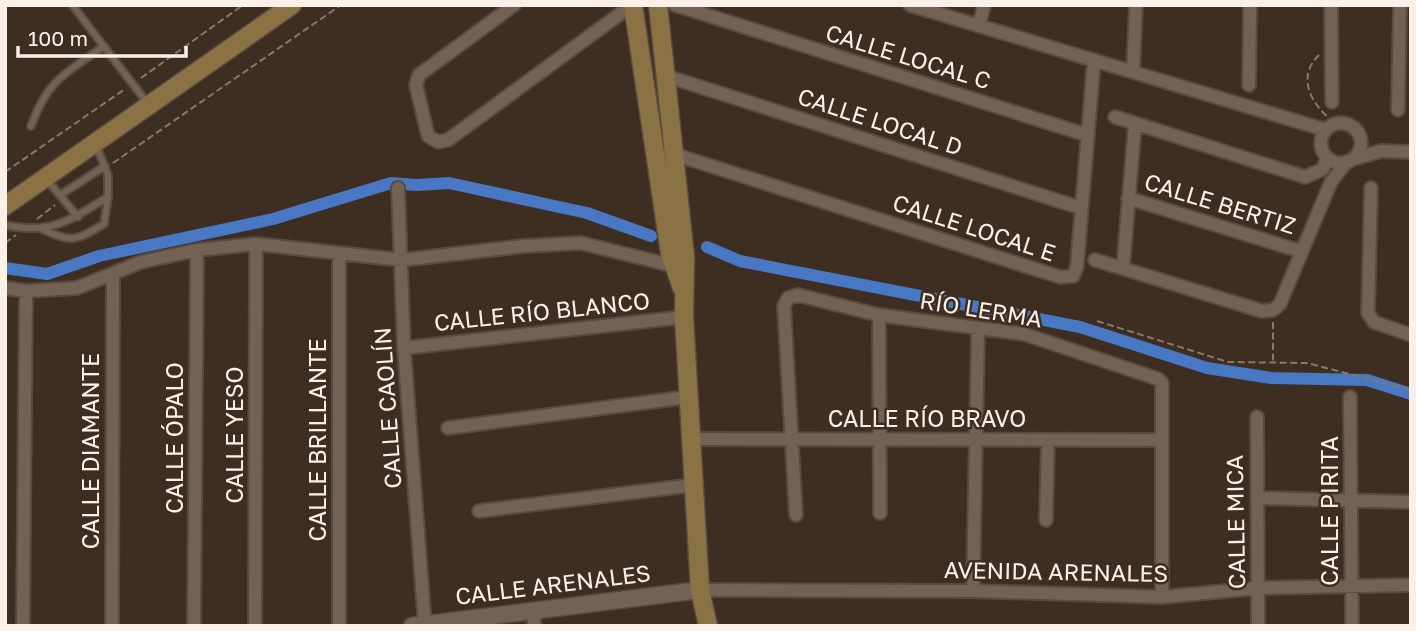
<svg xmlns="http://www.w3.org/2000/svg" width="1416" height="631" font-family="'Golos Text',sans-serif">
	<rect width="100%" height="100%" fill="#3d2e21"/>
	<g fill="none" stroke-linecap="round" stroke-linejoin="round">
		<path stroke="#4877c3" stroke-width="12" d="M 707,247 L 740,261 L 1080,327 L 1207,368 L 1271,378 L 1367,380 L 1411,394
			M 5,268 L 47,274 L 99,256 L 273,219 L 391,183 L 417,185 L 449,183 L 587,213 L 651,236"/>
		<defs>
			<path id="service" d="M 73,6 L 148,104
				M 31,126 C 48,79 65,74 104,46
				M 48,181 L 78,217
				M 60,195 L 105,166
				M 5,225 C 52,235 70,220 108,197 L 108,175 L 96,145
				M 42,229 C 73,244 76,240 104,224 L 108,197"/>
			<path id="minor" d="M 514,5 L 419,75 L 416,85 L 428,136 L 438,142 L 448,140 L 632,5
				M 675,5 L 1087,135
				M 910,5 L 1326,130
				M 1331,5 L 1332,102
				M 979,26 L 984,5
				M 1133,71 L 1136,5
				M 666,76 L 1081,208
				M 1249,85 L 1250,5
				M 1398,110 L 1400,5
				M 1115,117 L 1305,177 L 1323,169 L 1327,157
				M1321 143a20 20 0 1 1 40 0a20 20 0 1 1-40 0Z
				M 670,153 L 1060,277 L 1073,276 L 1077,266 L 1094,60
				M 1353,159 L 1381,151 L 1411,152
				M 398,188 L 404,348 L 425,626
				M 1371,188 L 1368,313 L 1374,322 L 1411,335
				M 1128,198 L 1300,251
				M 1095,260 L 1262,311 L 1273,310 L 1280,304 L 1331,182 L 1346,162
				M 1123,268 L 1135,124
				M 5,288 L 26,291 L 77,288 L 141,262 L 197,250 L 256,244 L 402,260 L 524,246 L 581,243 L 678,267
				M 879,315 L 880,513
				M 404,348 L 684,317
				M 1350,397 L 1352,626
				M 1257,417 L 1258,626
				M 448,428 L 688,397
				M 692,439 L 1162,440
				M 1257,498 L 1411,502
				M 479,511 L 694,485
				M 796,515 L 784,306 L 788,298 L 798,295 L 879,315 L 1024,334 L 1158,379 L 1162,383 L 1162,597
				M 1046,520 L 1048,440
				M 700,590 L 973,591 L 1162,597 L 1258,588 L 1411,585
				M 973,591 L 978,330
				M 534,611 L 534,626
				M 23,626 L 26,291
				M 112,626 L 113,275
				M 194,626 L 197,250
				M 255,626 L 256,244
				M 339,626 L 339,255"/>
			<path id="tertiary" d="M 412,626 L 700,590"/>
			<path id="secondary" d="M 633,5 L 670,253 L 682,288
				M 658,5 L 685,257 L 684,317 L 700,590 L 708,626
				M 5,206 L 292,5"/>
		</defs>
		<use href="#service" stroke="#574a3f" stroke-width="10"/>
		<use href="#minor" stroke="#574a3f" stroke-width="16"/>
		<use href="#tertiary" stroke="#574a3f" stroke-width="19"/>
		<use href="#secondary" stroke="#574a3f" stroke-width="21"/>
		<path stroke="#85786d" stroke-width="2" stroke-dasharray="7 3.5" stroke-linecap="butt" d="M 1319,55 C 1297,76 1310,102 1329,118
			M 141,78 L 243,5
			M 113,163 L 341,5
			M 5,172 L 125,89
			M 37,219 L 55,205
			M 5,243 L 16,235
			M 1097,321 L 1228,362 L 1307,363 L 1411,390
			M 1273,322 L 1273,362"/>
		<use href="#service" stroke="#736153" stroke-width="6"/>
		<use href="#minor" stroke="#736153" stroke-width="12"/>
		<use href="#tertiary" stroke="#736153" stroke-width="16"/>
		<use href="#secondary" stroke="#8a7244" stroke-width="18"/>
	</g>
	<g text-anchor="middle" stroke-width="5" stroke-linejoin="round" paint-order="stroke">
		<g font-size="23" fill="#fbf0e8" stroke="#3d2e21">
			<text transform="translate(908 57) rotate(17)" y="8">CALLE LOCAL C</text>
			<text transform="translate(880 122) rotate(18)" y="8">CALLE LOCAL D</text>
			<text transform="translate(1220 204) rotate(17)" y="8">CALLE BERTIZ</text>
			<text transform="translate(974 228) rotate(18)" y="8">CALLE LOCAL E</text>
			<text transform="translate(981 310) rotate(9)" y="8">RÍO LERMA</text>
			<text transform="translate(542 312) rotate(-6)" y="8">CALLE RÍO BLANCO</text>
			<text transform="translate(388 408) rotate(-94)" y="8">CALLE CAOLÍN</text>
			<text x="927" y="427">CALLE RÍO BRAVO</text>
			<text transform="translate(235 435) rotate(-90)" y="8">CALLE YESO</text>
			<text transform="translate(175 438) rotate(-90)" y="8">CALLE ÓPALO</text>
			<text transform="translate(318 440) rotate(-90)" y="8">CALLE BRILLANTE</text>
			<text transform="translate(91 451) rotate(-90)" y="8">CALLE DIAMANTE</text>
			<text transform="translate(1330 511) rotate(-90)" y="8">CALLE PIRITA</text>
			<text transform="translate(1236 522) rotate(-91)" y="8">CALLE MICA</text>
			<text transform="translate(1056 572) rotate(1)" y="8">AVENIDA ARENALES</text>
			<text transform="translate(553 585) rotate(-7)" y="8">CALLE ARENALES</text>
		</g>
	</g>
	<rect width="1416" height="631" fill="none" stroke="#fbf0e8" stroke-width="14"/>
	<path d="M18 46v10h168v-10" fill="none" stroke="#fbf0e8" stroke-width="3.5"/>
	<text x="28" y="46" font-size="21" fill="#fbf0e8" stroke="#3d2e21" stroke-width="5" paint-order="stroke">100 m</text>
</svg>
